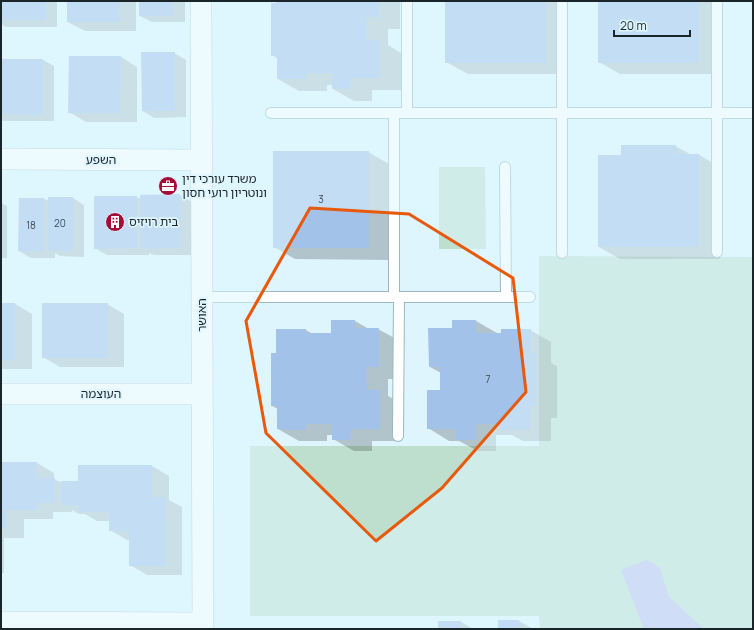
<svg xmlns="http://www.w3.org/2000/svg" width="754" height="630" font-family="Manrope,'Noto Sans Hebrew',sans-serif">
	<rect width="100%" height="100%" fill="#def5fe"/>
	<path fill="#bedfce" d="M 439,167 L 485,167 L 486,249 L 439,249 Z
		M 539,256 L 753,257 L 753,629 L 540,629 L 539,616 L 250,616 L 250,446 L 539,446 Z"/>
	<path fill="#bebeed" d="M 647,560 L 660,568 L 669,597 L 704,629 L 644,629 L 621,570 Z"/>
	<path fill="#0003" d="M 1,1 L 57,1 L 57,27 L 6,27 L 1,24 Z
		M 68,1 L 136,1 L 136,31 L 85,31 L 68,22 Z
		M 140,1 L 185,1 L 185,22 L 152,22 L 140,16 Z
		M 277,1 L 400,1 L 400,29 L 388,29 L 388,45 L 401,53 L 401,90 L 372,90 L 372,101 L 354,101 L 333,89 L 333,85 L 327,85 L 327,91 L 299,91 L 278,79 L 278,59 L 272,55 Z
		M 446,1 L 567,1 L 567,74 L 468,74 L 446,62 Z
		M 599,1 L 720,1 L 720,74 L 620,74 L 599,62 Z
		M 174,53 L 186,60 L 186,117 L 154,118 L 143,111 Z
		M 121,57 L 137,67 L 137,122 L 86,122 L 69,112 Z
		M 1,60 L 43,60 L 54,66 L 54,121 L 3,121 L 1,119 Z
		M 675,146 L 692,155 L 699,155 L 720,167 L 720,259 L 620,259 L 599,247 L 622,156 Z
		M 368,152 L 389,164 L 389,260 L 295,259 L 274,247 Z
		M 180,195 L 192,202 L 193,255 L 154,255 L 149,253 L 149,255 L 107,255 L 95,248 L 136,197 L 141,199 L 141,196 Z
		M 73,198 L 84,205 L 84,257 L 60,256 L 55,253 L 55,258 L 31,258 L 19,251 L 44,199 L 49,201 Z
		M 1,203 L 7,206 L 7,258 L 1,258 Z
		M 1,304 L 15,304 L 32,314 L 32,369 L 1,369 Z
		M 107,304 L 124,314 L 124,367 L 60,367 L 43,357 Z
		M 355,321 L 369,329 L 378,329 L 400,341 L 400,379 L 388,379 L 388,396 L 401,403 L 401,441 L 372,441 L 372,451 L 354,451 L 333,439 L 333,435 L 327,435 L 327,441 L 299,441 L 278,429 L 278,409 L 272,406 L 277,354 L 306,330 L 313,334 L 332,334 Z
		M 476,321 L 497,333 L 497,334 L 530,330 L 551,342 L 551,363 L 557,366 L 557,418 L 551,418 L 551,441 L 523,441 L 512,435 L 496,435 L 496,451 L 478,451 L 459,441 L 449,441 L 428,428 L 441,391 L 441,373 L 430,367 L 453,329 Z
		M 1,463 L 37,463 L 54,473 L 54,479 L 62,483 L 79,482 L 79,466 L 152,466 L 169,476 L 169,500 L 182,507 L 182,575 L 147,575 L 130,565 L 130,540 L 127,540 L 110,530 L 110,521 L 97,521 L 85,514 L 79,514 L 72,510 L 72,512 L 53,512 L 53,519 L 24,519 L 24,538 L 4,538 L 4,573 L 1,573 Z
		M 499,621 L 519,621 L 533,629 L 499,629 Z
		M 461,622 L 473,629 L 439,629 Z"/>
	<path fill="#a3c2e9" d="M 1,1 L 46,1 L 46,20 L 1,20 Z
		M 67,1 L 119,1 L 119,22 L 67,22 Z
		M 139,1 L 173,1 L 173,16 L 139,16 Z
		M 276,1 L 379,1 L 379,17 L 367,17 L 367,40 L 380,40 L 380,78 L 351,78 L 351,89 L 332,89 L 332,73 L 306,73 L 306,79 L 277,79 L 277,56 L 271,56 L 271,3 L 276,3 Z
		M 445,1 L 546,1 L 546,63 L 445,63 Z
		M 598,1 L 699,1 L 699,63 L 598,63 Z
		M 141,52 L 175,52 L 175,111 L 142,111 Z
		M 69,56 L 121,56 L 120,113 L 68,113 Z
		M 1,59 L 43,59 L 43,115 L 1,114 Z
		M 621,145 L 676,145 L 676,154 L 699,154 L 699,247 L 598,247 L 598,155 L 621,155 Z
		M 273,151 L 369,151 L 369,248 L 273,248 Z
		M 180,194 L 181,248 L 141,249 L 140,195 Z
		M 94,196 L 137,196 L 137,248 L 94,249 Z
		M 48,197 L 73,197 L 73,251 L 48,250 Z
		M 19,198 L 44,198 L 44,251 L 18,251 Z
		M 1,303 L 15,303 L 15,360 L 1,360 Z
		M 42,303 L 108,303 L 108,358 L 42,358 Z
		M 331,320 L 355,320 L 355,328 L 379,328 L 379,367 L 367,367 L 367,390 L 380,390 L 380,429 L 351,429 L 351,440 L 332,440 L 332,424 L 306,424 L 306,430 L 277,429 L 277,406 L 271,406 L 271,353 L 276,353 L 276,329 L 306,329 L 306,333 L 331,333 Z
		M 452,320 L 476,320 L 476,333 L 501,333 L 501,329 L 531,329 L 531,353 L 536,353 L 536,406 L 530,406 L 530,429 L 500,430 L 500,424 L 476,424 L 476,440 L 456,440 L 456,429 L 427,429 L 427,390 L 440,390 L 440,367 L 429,367 L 428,328 L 452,328 Z
		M 1,462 L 37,462 L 37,478 L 55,478 L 55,503 L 37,503 L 37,510 L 7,510 L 7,528 L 1,528 Z
		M 78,465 L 152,465 L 152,497 L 165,497 L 166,566 L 129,566 L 129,531 L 109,531 L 109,512 L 79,512 L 79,505 L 61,505 L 61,481 L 78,481 Z
		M 498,620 L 519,620 L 519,629 L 498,629 Z
		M 438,621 L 461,621 L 461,629 L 438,629 Z"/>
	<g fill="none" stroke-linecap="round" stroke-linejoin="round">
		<defs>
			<path id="lane" d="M 562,1 L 562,253
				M 271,113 L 753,113
				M 407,113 L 407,1
				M 505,167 L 506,297
				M 717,252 L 717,1
				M 202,297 L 530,297
				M 394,297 L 394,113
				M 398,436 L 399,297"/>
			<path id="street" d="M 201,1 L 203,629
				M 1,159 L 201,160
				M 1,394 L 202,394
				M 1,622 L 203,623"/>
		</defs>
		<use href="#lane" stroke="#9cb8c3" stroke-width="12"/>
		<use href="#street" stroke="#9cb8c3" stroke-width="22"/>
		<use href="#lane" stroke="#fff" stroke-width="10"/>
		<use href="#street" stroke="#fff" stroke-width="21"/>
	</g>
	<path d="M0 0H754V630H0ZM 310,208 L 409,214 L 513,278 L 526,392 L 442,488 L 376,541 L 266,433 L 246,321 Z" fill="#def5fe" fill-opacity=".55" fill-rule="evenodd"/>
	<path fill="none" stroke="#e8590c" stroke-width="3" stroke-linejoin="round" d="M 310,208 L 409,214 L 513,278 L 526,392 L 442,488 L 376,541 L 266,433 L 246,321 Z"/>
	<defs>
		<symbol id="office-disc" viewBox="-11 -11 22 22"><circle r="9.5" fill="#a60c36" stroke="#def5fe"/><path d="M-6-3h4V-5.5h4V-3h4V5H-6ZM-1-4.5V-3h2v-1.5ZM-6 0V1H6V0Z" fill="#fff"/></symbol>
		<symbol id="building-disc" viewBox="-11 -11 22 22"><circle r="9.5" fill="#a60c36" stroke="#def5fe"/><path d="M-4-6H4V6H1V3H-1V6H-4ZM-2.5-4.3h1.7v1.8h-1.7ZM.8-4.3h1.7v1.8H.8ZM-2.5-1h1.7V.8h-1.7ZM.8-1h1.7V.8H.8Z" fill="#fff"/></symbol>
	</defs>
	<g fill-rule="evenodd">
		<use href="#office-disc" x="157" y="175" width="22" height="22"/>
		<use href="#building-disc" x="104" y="211" width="22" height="22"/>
	</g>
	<g text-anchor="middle" stroke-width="3.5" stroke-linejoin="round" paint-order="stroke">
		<g font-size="10" fill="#3c4c59">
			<text x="321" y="203">3</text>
			<text x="60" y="227">20</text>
			<text x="31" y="229">18</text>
			<text x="488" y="383">7</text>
		</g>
		<g font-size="12" fill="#1a2529" stroke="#def5fe">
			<text x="101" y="164">השפע</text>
			<text transform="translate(202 315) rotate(-90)" y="4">האושר</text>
			<text x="101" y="398">העוצמה</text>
		</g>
		<g font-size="12" fill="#1a2529" stroke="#def5fe" text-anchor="start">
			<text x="182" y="183">משרד עורכי דין<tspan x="182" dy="14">ונוטריון רועי חסון</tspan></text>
			<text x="129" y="226">בית רויזיס</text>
		</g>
	</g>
	<rect width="754" height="630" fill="none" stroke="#1a2529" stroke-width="4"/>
	<path d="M614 30v6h76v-6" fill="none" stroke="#1a2529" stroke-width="2"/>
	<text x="620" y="30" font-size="12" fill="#1a2529" stroke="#def5fe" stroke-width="3" paint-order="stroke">20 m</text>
</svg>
